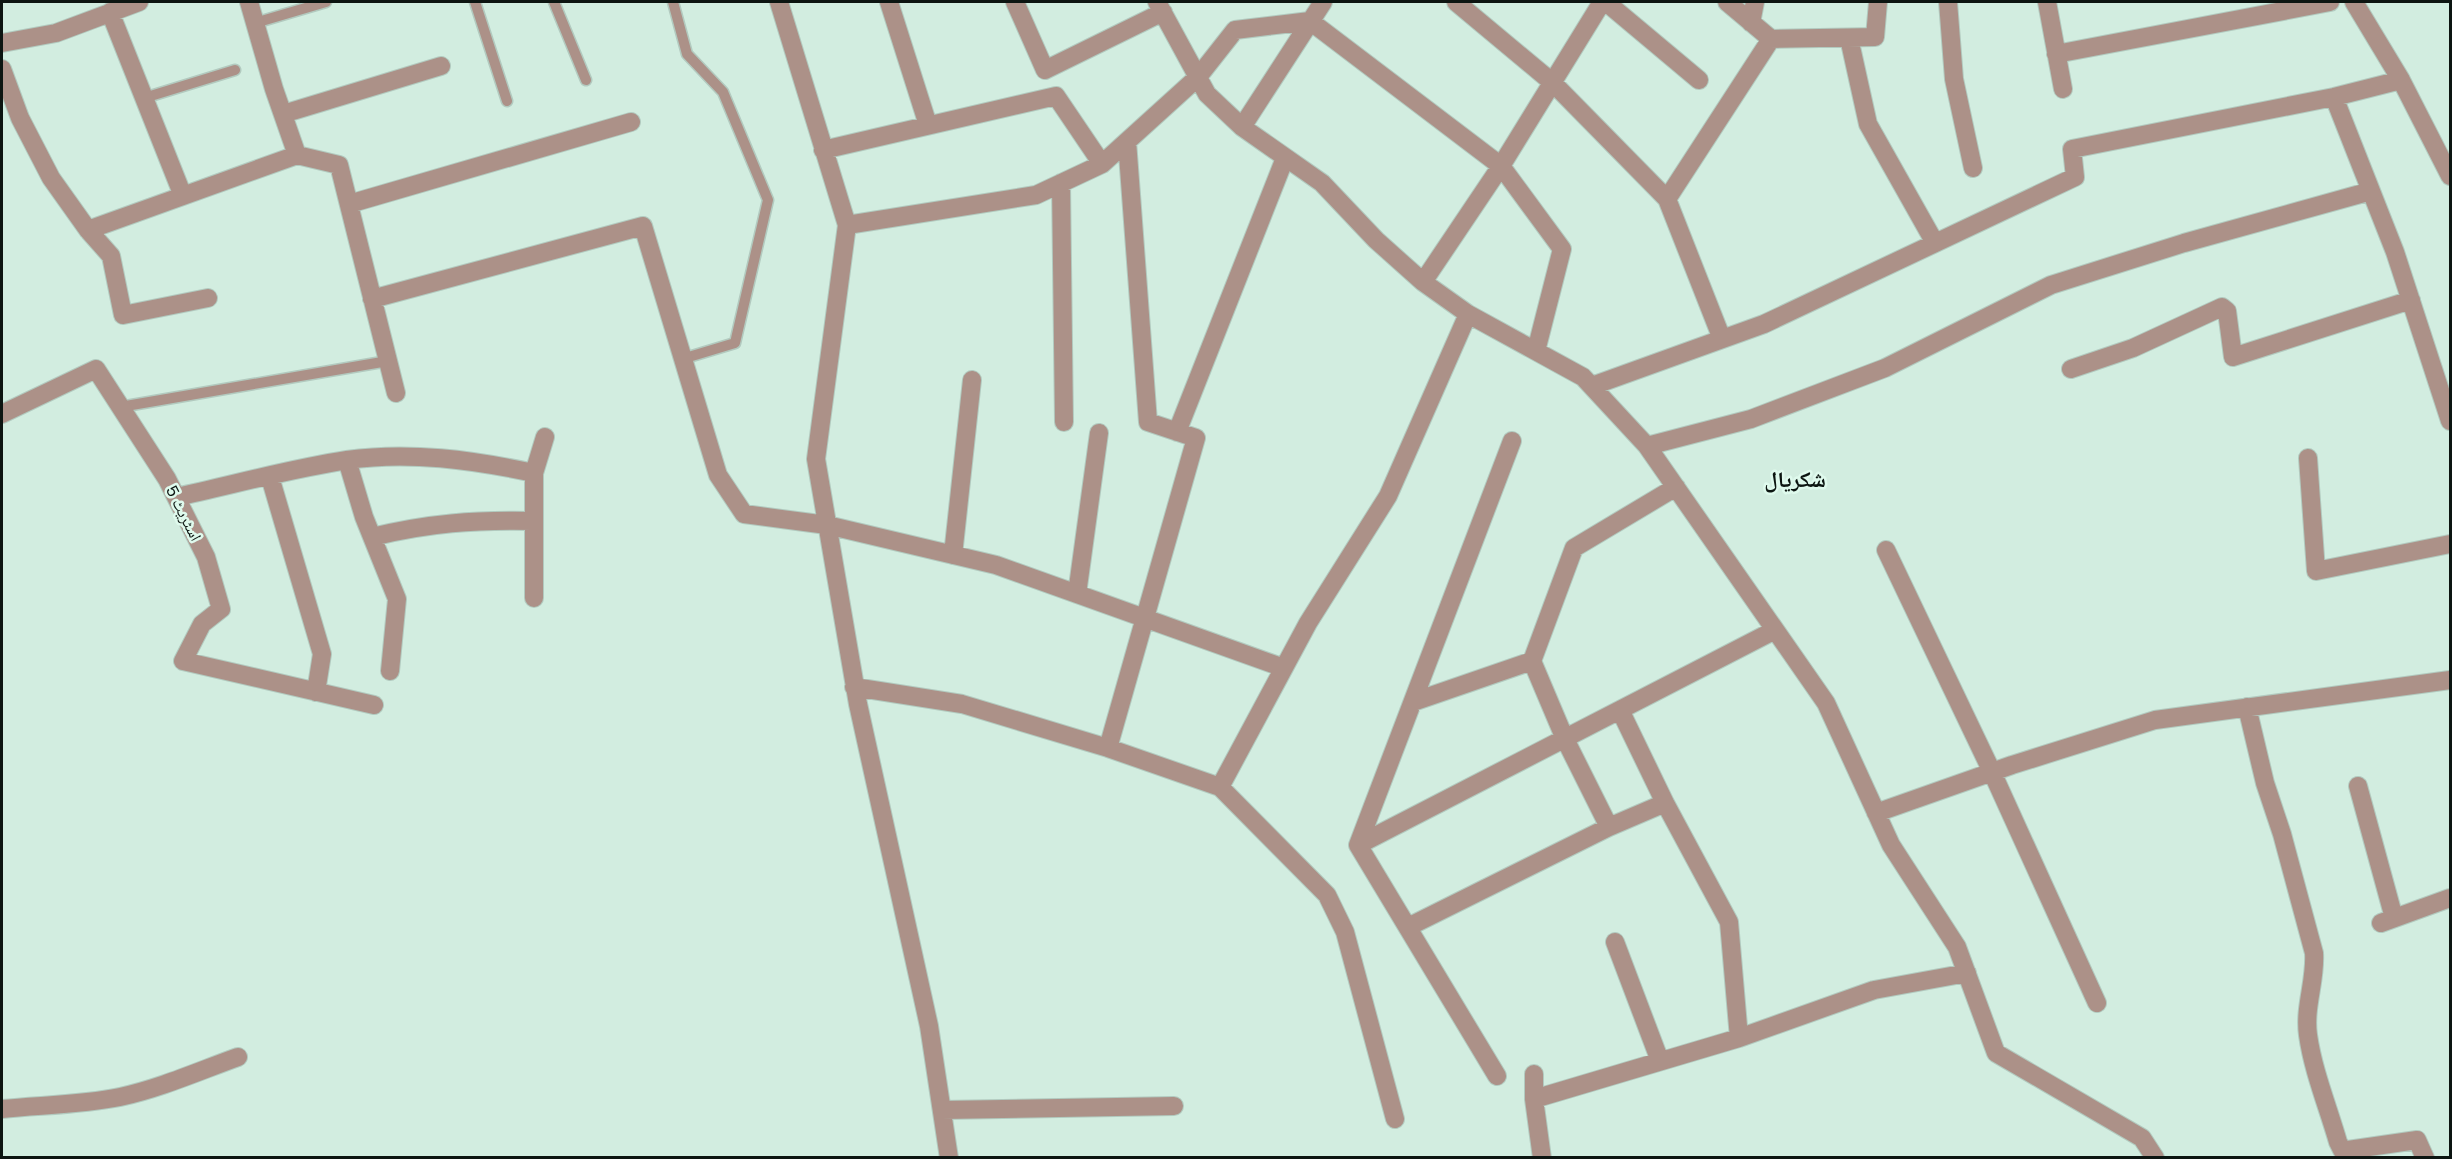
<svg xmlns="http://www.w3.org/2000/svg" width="2452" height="1159" font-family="Poppins,'Noto Naskh Arabic',sans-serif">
	<rect width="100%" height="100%" fill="#d2ede0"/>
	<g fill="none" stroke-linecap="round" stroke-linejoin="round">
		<defs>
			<path id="lane" d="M 475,2 L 507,101
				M 554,2 L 586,80
				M 673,2 L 687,54 L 723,92 L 768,200 L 735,343 L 682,359
				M 255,23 L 326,2
				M 144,98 L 235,70
				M 120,407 L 388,361"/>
			<path id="street" d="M 249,2 L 274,89 L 297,155
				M 779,2 L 847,225 L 816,459 L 858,704 L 929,1026 L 949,1158
				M 889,2 L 928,125
				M 1015,2 L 1045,70 L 1163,12
				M 1157,2 L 1207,94 L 1242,127 L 1322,183 L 1376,240 L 1423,282 L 1468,314 L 1583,377 L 1647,446 L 1826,703 L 1891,845 L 1957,947 L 1996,1053 L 2142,1138 L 2155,1158
				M 1456,2 L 1553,83 L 1667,199 L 1722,339
				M 1606,2 L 1699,80
				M 1727,2 L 1771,39 L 1875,37 L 1878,2
				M 1948,2 L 1954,79 L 1973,168
				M 2047,2 L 2063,89
				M 2354,2 L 2401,80 L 2450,176
				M 110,12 L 183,196
				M 1751,23 L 1755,2
				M 1849,38 L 1868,124 L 1935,243
				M 2,43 L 56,33 L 139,2
				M 2056,54 L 2330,2
				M 2,69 L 20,118 L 51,178 L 88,230 L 111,256 L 123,315 L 208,298
				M 2334,97 L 2395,252 L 2450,421
				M 283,114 L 441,66
				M 1242,127 L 1323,2
				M 823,150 L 1056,96 L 1102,164
				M 1061,183 L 1064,422
				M 1667,199 L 1771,39
				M 349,204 L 631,122
				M 847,225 L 1036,195 L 1102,164 L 1198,77 L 1235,30 L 1310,21 L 1501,166 L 1562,249 L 1536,351
				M 88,230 L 297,155 L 339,165 L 396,393
				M 1423,282 L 1501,166 L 1602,2
				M 372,299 L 643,226 L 718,475 L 744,514 L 827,525 L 996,565 L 1284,668
				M 2071,369 L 2133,348 L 2222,307 L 2227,311 L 2233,357 L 2411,300
				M 1592,386 L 1764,324 L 2075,177 L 2072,149 L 2334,97 L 2401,80
				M 2,414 L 96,369 L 167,479 L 206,557 L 221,609 L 202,624 L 183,661 L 374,705
				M 1177,432 L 1285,158
				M 1647,446 L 1751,419 L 1885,368 L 2051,285 L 2184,243 L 2371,191
				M 2308,458 L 2316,571 L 2450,544
				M 347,460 L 364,517 L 397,599 L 390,671
				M 270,477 L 322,654 L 316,692
				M 176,497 C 232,485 289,469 347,460 C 409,451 473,460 534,473
				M 372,537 C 429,523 474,520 532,521
				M 1886,550 L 1992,772 L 2097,1003
				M 953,555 L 972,380
				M 1077,594 L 1099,433
				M 534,598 L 534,473 L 545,437
				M 854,687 L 962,704 L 1108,748 L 1220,787 L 1327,895 L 1345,932 L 1395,1119
				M 1413,702 L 1532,661
				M 2247,707 L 2265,783 L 2282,834 L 2314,953 C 2316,980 2304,1007 2308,1035 C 2313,1071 2328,1107 2338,1142 L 2342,1150 L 2348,1150 L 2417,1140 L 2425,1158
				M 1620,710 L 1665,803 L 1729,922 L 1739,1038
				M 1108,748 L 1196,438 L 1148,422 L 1127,141
				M 2358,786 L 2394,918
				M 1220,787 L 1308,623 L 1388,496 L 1468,314
				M 1876,813 L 2012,765 L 2155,720 L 2450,680
				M 1609,827 L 1565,739 L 1532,661 L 1574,548 L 1676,487
				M 1358,845 L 1775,630
				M 1358,845 L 1512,441
				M 1358,845 L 1497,1076
				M 2381,923 L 2450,898
				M 1408,927 L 1609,827 L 1665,803
				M 1615,942 L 1660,1061
				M 1534,1074 L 1534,1099 L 1542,1158
				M 1534,1099 L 1739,1038 L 1874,990 L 1967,973
				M 2,1109 C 41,1105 81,1105 120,1097 C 161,1088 199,1071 238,1057
				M 942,1110 L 1174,1106"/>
		</defs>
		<use href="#lane" stroke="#b2cabf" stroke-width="13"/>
		<use href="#street" stroke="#b2cabf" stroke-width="20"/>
		<use href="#lane" stroke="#ac9188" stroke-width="10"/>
		<use href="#street" stroke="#ac9188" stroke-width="18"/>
	</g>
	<g text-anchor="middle" stroke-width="5" stroke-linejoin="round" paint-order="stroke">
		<g font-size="16" fill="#0c1511" stroke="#dffaed">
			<text transform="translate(184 513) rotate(63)" y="6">اسٹریٹ 5</text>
		</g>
		<g font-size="22" font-weight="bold" fill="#0c1511" stroke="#dffaed">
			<text x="1795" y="487">شکریال</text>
		</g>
	</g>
	<rect width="2452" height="1159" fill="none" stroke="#0c1511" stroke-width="6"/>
</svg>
